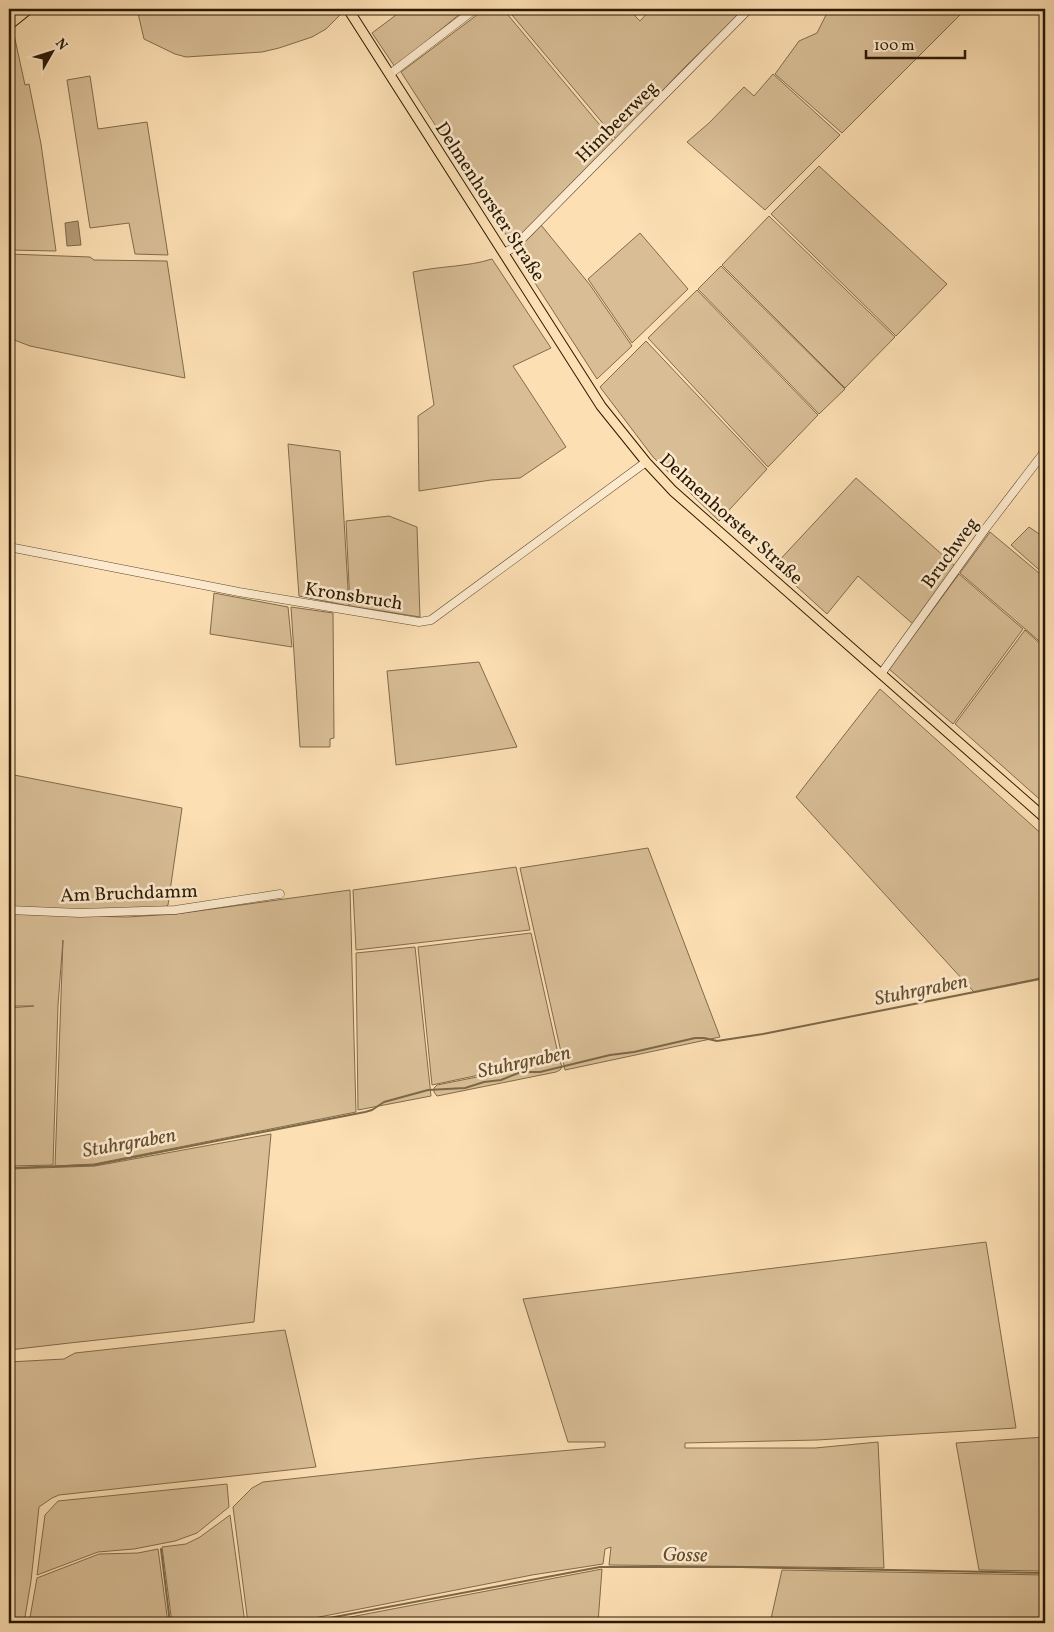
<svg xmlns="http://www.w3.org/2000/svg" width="1054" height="1632" font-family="Vollkorn,serif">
	<rect width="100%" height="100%" fill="#fcdfb3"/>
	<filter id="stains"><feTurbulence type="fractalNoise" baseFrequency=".004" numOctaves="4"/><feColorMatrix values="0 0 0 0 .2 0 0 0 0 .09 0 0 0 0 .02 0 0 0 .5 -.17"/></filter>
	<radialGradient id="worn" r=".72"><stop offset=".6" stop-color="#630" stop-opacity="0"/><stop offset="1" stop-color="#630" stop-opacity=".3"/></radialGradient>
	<path fill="#d8bd95" stroke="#816b4b" d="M 137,9 L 336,9 L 340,15 L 326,29 L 312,37 L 279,48 L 262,52 L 186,57 L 175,54 L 144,39 Z
		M 404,9 L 466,9 L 395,67 L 372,33 Z
		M 485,9 L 503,9 L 614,142 L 512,244 L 401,72 Z
		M 507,9 L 641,9 L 635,16 L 640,21 L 651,9 L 745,9 L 686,66 L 616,139 Z
		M 829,9 L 966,9 L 842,133 L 775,74 L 799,41 L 817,33 Z
		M 13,30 L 25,85 L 29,84 L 41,144 L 56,251 L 9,250 L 9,34 Z
		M 773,74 L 840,135 L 765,210 L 687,142 L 709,123 L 744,87 L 754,96 Z
		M 90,76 L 98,129 L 147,122 L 168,255 L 135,254 L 129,223 L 90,228 L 67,80 Z
		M 819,166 L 947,284 L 896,336 L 771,214 Z
		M 769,216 L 895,337 L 845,388 L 722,265 Z
		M 541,225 L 590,285 L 632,346 L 597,379 L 515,252 Z
		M 640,233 L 688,289 L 632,343 L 588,279 Z
		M 9,254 L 90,257 L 94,260 L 167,261 L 185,378 L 30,346 L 9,338 Z
		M 492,259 L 551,348 L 513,366 L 566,447 L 520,478 L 491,480 L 419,491 L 418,416 L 434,405 L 413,272 C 439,266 467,267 492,259 Z
		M 721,266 L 845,389 L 819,414 L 698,289 Z
		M 697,290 L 818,415 L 768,467 L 648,338 Z
		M 646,341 L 767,469 L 719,521 L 653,457 L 600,387 Z
		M 288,444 L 340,451 L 349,606 L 299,596 Z
		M 856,478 L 955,566 L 913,624 L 858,576 L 827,614 L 774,566 Z
		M 389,516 L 417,527 L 420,617 L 350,606 L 346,521 Z
		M 1029,527 L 1045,538 L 1045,575 L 1011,545 Z
		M 990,532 L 1045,578 L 1045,646 L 960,573 Z
		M 959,574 L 1023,629 L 953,724 L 889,669 Z
		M 214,593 L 288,607 L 292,647 L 210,634 Z
		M 291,607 L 333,613 L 334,738 L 330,739 L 330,747 L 300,747 Z
		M 1025,630 L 1045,648 L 1045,804 L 955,724 Z
		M 479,662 L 517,747 L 396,765 L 387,671 Z
		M 880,689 L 1045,837 L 1045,977 L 974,992 L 796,797 Z
		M 9,774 L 182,808 L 168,905 L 164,908 L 63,910 L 9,908 Z
		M 648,848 L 720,1037 L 565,1070 L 520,868 Z
		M 516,867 L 530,930 L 356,950 L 353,890 Z
		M 350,890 L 356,1112 L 94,1164 L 55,1166 L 63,940 L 58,1005 L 53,1165 L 9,1166 L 9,1008 L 34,1006 L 9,1006 L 10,914 L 127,917 L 176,914 Z
		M 531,933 L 559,1058 L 432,1085 L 418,947 Z
		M 415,947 L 431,1096 L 358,1110 L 356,953 Z
		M 557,1061 L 560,1061 L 562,1067 L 560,1070 L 556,1072 L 437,1096 L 434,1092 L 434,1088 L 437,1085 Z
		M 271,1134 L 254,1322 C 172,1333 90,1340 9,1350 L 9,1169 L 95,1166 Z
		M 986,1242 L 1016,1428 L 817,1440 L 685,1443 L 685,1448 L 815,1448 L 878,1442 L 884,1568 L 609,1565 L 611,1547 L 605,1549 L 603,1564 L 532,1575 L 289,1623 L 248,1623 L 233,1507 L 252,1488 L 263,1482 L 482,1458 L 605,1447 L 605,1442 L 568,1442 L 523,1299 Z
		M 285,1330 L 316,1467 L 59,1495 L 52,1498 L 39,1507 L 31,1581 L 24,1623 L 9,1623 L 9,1362 L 64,1359 L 75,1353 Z
		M 1045,1437 L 1045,1571 L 979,1570 L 956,1443 Z
		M 227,1484 L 229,1507 L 197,1533 L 175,1541 L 134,1549 L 98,1552 L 37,1575 L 45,1515 L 58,1501 Z
		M 230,1515 L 245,1623 L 172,1623 L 162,1547 L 186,1544 L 200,1537 Z
		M 158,1549 L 168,1623 L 29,1623 L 37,1578 L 99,1554 L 138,1553 Z
		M 602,1569 L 598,1623 L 319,1623 Z
		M 782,1570 L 1045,1575 L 1045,1623 L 770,1623 Z"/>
	<path fill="#b59c76" stroke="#7d6847" d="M 78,221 L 81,245 L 67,246 L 65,223 Z"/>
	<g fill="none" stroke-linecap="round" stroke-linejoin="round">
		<path stroke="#7d6847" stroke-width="2" d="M 9,1168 L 94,1165 L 365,1112 L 372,1110 L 384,1102 L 428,1090 L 465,1088 L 484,1082 L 501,1080 L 521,1072 L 540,1072 L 610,1055 L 634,1052 L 695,1038 L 704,1038 L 717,1041 L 763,1034 L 1045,978
			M 161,1549 L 170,1623
			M 329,1618 L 600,1567 L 741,1567 L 1045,1573
			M 298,1623 L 317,1619"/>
		<defs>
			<path id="minor" d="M 390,74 L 475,9
				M 504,253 L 513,248 L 749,9
				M 9,547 L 239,592 L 419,622 L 431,620 L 646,462
				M 881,674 L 986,528 L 1045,451
				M 9,910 L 80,913 L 175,910 L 280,894"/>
			<path id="major" d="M 348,9 L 601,406 L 646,462 L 673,491 L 1045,818
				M 9,25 L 29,9"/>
		</defs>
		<use href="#minor" stroke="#5e4a2e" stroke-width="9"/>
		<use href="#major" stroke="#2a1901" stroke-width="11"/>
		<use href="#minor" stroke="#fdeace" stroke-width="8"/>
		<use href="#major" stroke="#fcdfb3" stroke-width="9"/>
	</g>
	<g text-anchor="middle" stroke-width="5" stroke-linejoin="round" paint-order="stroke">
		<g font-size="19" fill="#2a1901" stroke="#fdeace">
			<text transform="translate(616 121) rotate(-45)" y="7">Himbeerweg</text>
			<text transform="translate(491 201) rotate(57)" y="7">Delmenhorster Straße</text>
			<text transform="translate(732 518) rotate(42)" y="7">Delmenhorster Straße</text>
			<text transform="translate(949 552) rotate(-54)" y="7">Bruchweg</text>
			<text transform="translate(354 595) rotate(9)" y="7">Kronsbruch</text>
			<text transform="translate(129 892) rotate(-2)" y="7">Am Bruchdamm</text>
		</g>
		<g font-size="20" font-style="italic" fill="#624d30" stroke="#fdeace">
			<text transform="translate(921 989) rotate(-11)" y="7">Stuhrgraben</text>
			<text transform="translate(524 1061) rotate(-12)" y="7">Stuhrgraben</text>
			<text transform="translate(129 1142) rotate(-10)" y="7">Stuhrgraben</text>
			<text transform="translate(685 1554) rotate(1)" y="7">Gosse</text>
		</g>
	</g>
	<rect width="1054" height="1632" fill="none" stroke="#fcdfb3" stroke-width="30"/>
	<rect x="10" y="10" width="1034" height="1612" fill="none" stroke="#2a1901" stroke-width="2.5"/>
	<rect x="15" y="15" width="1024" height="1602" fill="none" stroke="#2a1901"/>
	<g transform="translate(52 52) rotate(51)" stroke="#fdeace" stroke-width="4" paint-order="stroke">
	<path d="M0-4L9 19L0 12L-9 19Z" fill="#2a1901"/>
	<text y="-8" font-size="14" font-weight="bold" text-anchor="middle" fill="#2a1901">N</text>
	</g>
	<path d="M866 50v8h99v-8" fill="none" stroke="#2a1901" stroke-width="2.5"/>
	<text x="874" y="50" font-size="15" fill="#2a1901" stroke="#fdeace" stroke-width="4" paint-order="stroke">100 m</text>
	<rect width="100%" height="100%" filter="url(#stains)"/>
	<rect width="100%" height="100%" fill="url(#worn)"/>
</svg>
